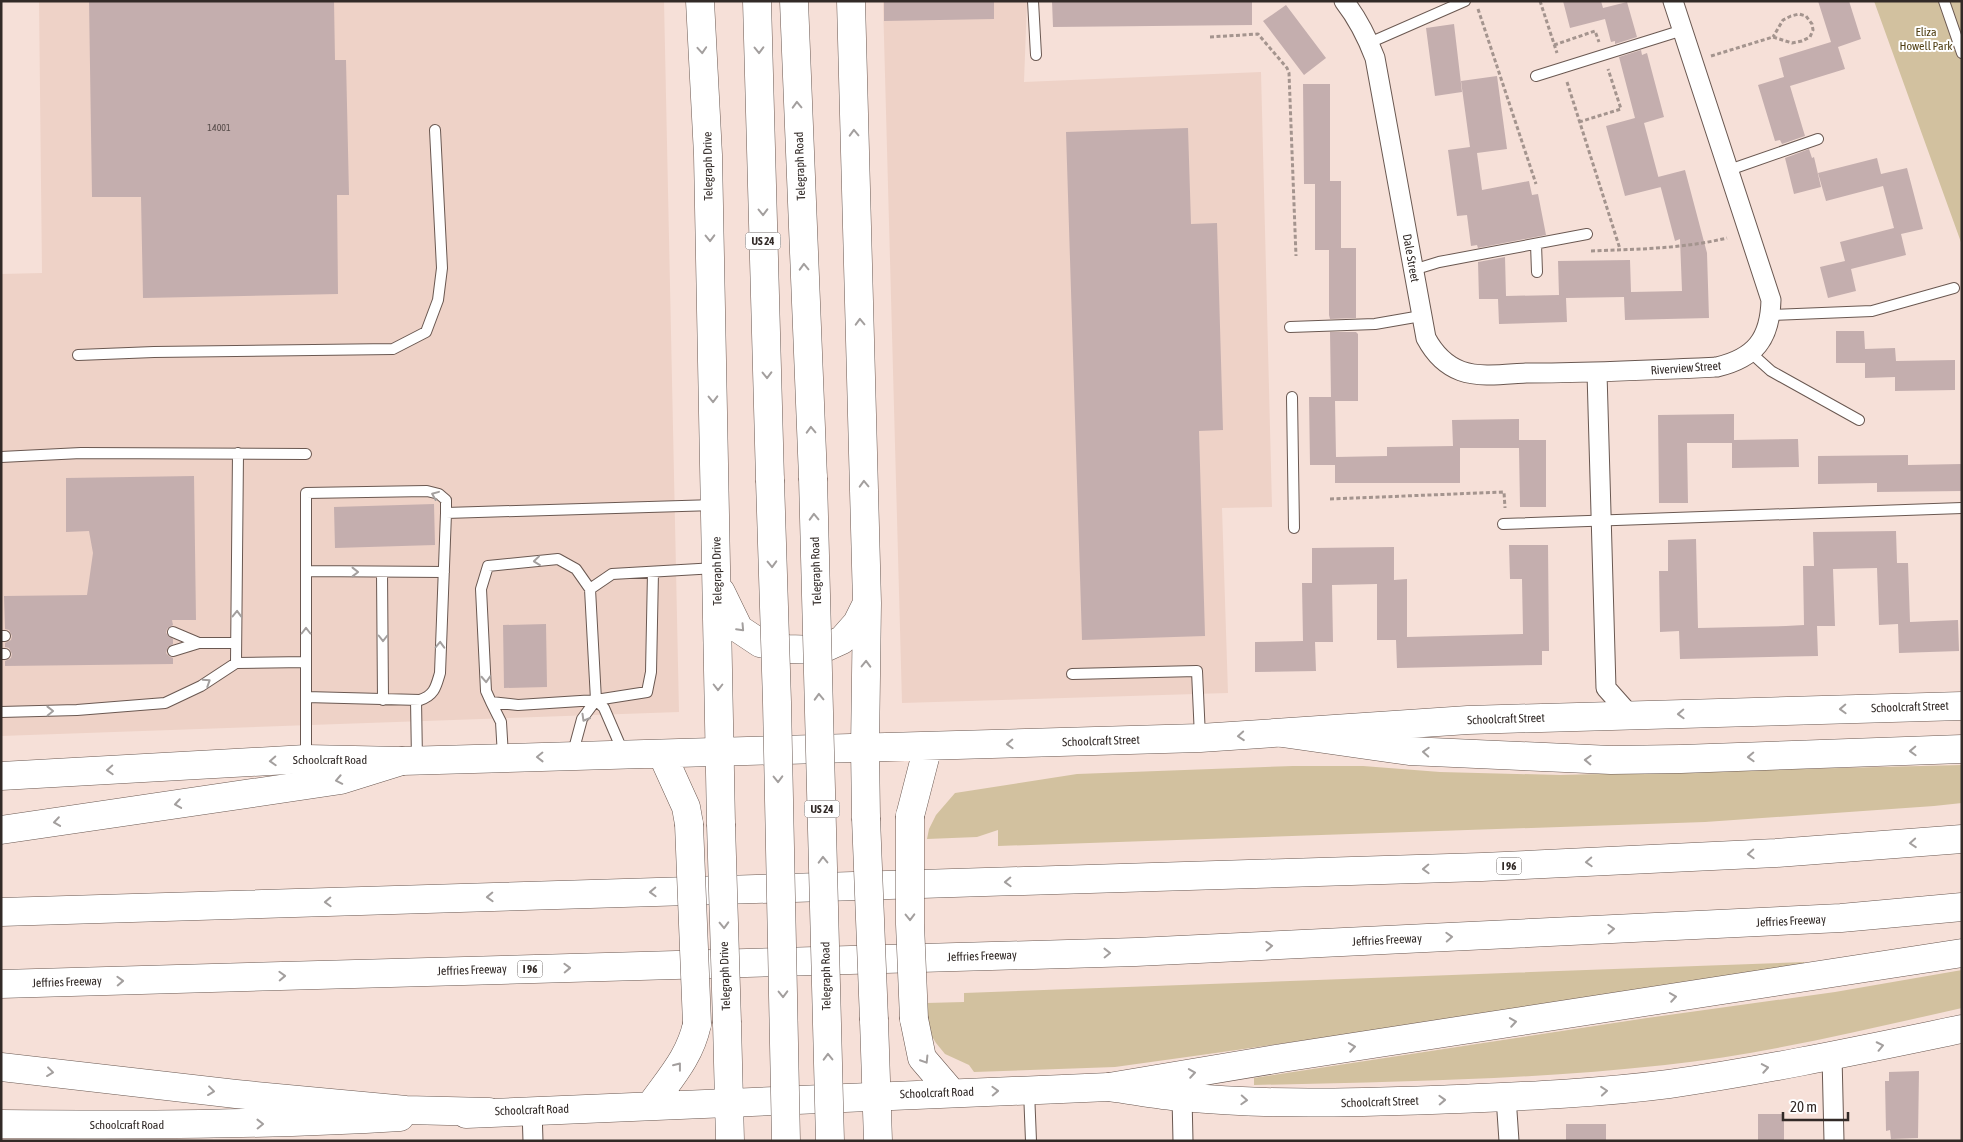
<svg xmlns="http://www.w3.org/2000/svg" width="1963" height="1142" font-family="'Asap Condensed',sans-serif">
	<rect width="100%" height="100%" fill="#f6e0d8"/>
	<path fill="#eed2c7" d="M 39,1 L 664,1 L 679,712 L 1,736 L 1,274 L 42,273 Z
		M 883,1 L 1027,1 L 1024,82 L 1261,72 L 1272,507 L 1222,508 L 1228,693 L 902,703 Z"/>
	<path fill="#d2c19f" d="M 1874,1 L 1962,1 L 1962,245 Z
		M 1962,765 L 1962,803 L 1934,806 L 1705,822 L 998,846 L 998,830 L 977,837 L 927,839 L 929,829 L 936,815 L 955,793 L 1077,774 L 1293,766 L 1363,766 L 1440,772 L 1560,775 Z
		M 1804,962 L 1806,969 L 1194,1056 L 1115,1067 L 974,1072 L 969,1065 L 945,1054 L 936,1043 L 928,1030 L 926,1003 L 964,1002 L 964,993 Z
		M 1962,970 L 1962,1008 C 1864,1030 1765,1054 1665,1065 C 1528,1080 1391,1082 1254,1085 L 1254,1078 L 1647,1018 L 1835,992 Z"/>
	<path fill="#c4aeae" d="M 89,1 L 334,1 L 335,60 L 346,60 L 349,195 L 337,195 L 338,294 L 143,298 L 141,197 L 92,197 Z
		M 884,1 L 994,1 L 994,19 L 884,21 Z
		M 1052,1 L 1252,1 L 1252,25 L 1053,27 Z
		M 1563,1 L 1601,1 L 1603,8 L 1627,2 L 1637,37 L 1615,44 L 1615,41 L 1611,42 L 1605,19 L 1570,28 Z
		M 1818,1 L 1849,1 L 1861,39 L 1838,47 L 1845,69 L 1790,86 L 1805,136 L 1782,144 L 1780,140 L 1775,141 L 1758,85 L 1784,77 L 1779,58 L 1831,42 Z
		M 1286,5 L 1326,58 L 1304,75 L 1263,21 Z
		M 1454,24 L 1462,92 L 1435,96 L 1426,28 Z
		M 1641,50 L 1642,55 L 1647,53 L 1664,117 L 1644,123 L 1661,187 L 1625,196 L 1606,126 L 1635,118 L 1619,57 Z
		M 1497,76 L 1507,149 L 1477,153 L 1482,190 L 1529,181 L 1532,195 L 1538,194 L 1546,235 L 1478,248 L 1477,245 L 1471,246 L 1467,215 L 1457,216 L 1448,150 L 1470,147 L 1461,81 Z
		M 1303,84 L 1330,84 L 1330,181 L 1341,181 L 1341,248 L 1356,248 L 1356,318 L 1330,319 L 1329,315 L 1329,250 L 1315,250 L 1315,184 L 1304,184 Z
		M 1188,128 L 1191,224 L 1217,223 L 1223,430 L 1199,431 L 1205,636 L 1082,640 L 1066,132 Z
		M 1809,149 L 1812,158 L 1814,157 L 1821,187 L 1794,194 L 1785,158 Z
		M 1877,158 L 1881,174 L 1907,168 L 1923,229 L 1901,234 L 1906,255 L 1851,269 L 1856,291 L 1828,298 L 1820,267 L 1845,261 L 1840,242 L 1894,228 L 1883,186 L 1826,201 L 1818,173 Z
		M 1685,170 L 1707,253 L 1709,318 L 1625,320 L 1624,297 L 1566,298 L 1567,322 L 1499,324 L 1498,299 L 1479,299 L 1478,262 L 1505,257 L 1506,296 L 1559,295 L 1558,261 L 1630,260 L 1631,292 L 1682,291 L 1680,239 L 1675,241 L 1658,177 Z
		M 1836,331 L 1864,331 L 1865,349 L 1895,348 L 1896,361 L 1955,360 L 1955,390 L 1895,391 L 1895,377 L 1865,378 L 1865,363 L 1836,363 Z
		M 1330,332 L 1356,332 L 1358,334 L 1358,401 L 1335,401 L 1336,457 L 1387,456 L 1387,447 L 1453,446 L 1452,420 L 1519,419 L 1519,440 L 1546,440 L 1546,507 L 1520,507 L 1519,448 L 1460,448 L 1460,483 L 1335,483 L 1335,465 L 1310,465 L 1309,397 L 1331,397 Z
		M 1734,414 L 1734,440 L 1798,439 L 1799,467 L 1732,468 L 1732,443 L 1687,443 L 1688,503 L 1659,503 L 1658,415 Z
		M 1908,455 L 1908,465 L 1962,464 L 1962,491 L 1877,492 L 1877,483 L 1818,484 L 1818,456 Z
		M 194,476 L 196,620 L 172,620 L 173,625 L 167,629 L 166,633 L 173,639 L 173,644 L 168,647 L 166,653 L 169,656 L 173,658 L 173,664 L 5,666 L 5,661 L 11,658 L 12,654 L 9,648 L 5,647 L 5,643 L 11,640 L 12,636 L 9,630 L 5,629 L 4,596 L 87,595 L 93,553 L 89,531 L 66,532 L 66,478 Z
		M 434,504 L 435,545 L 335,548 L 334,507 Z
		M 1896,531 L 1897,563 L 1908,563 L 1910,622 L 1958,620 L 1959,651 L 1899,653 L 1898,624 L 1879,625 L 1877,568 L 1833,569 L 1835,626 L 1817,626 L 1818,656 L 1680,659 L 1679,631 L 1660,632 L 1659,571 L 1668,571 L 1668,540 L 1696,539 L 1698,628 L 1786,626 L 1804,625 L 1803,566 L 1814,566 L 1813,532 Z
		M 1509,545 L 1548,545 L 1549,651 L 1542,651 L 1542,665 L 1397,668 L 1396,640 L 1377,640 L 1377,584 L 1332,585 L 1333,642 L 1315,642 L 1316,671 L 1255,672 L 1255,642 L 1303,641 L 1302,583 L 1312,583 L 1312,548 L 1394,547 L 1394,580 L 1407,579 L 1407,637 L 1523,634 L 1522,579 L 1510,579 Z
		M 546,624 L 547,687 L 504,688 L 503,625 Z
		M 1919,1071 L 1918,1138 L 1891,1139 L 1890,1130 L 1886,1131 L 1885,1081 L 1889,1081 L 1889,1072 Z
		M 1758,1114 L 1784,1114 L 1784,1141 L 1758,1141 Z
		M 1566,1124 L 1606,1124 L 1606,1141 L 1566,1141 Z"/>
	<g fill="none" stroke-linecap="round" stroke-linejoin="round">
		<defs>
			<path id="lane" d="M 1033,1 L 1036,55
				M 1944,1 L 1962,53
				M 1369,43 L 1465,1
				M 1536,76 L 1683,30
				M 1729,170 L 1818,139
				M 1536,244 L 1537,272
				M 1413,270 L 1439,262 L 1587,234
				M 1771,315 L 1872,311 L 1954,288
				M 1290,327 L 1375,324 L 1421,316
				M 1751,353 L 1771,371 L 1859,420
				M 78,355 L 154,352 L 393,349 L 426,332 L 438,300 L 442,268 L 435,130
				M 1292,397 L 1294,528
				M 1,457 L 81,453 L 306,454
				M 446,513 L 715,505
				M 1503,524 L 1962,508
				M 306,571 L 444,572
				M 382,572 L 383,700
				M 590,589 L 576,569 L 558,559 L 488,566 L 481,589 L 486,691 L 491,702 L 518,705 L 596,700 L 647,692 L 651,672 L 653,572
				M 173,632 L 199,643 L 236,643
				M 1,636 L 5,636
				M 173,651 L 199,643
				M 1,654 L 5,654
				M 236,663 L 238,453
				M 1072,674 L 1197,671 L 1200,737
				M 306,697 L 420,700 C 435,695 436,686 440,673 L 446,513 L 446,500 L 439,494 L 427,491 L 306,493 C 306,581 306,670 306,758
				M 416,700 L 417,760
				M 596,700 L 590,589 L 612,574 L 716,568
				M 491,702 L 501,722 L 503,756
				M 1,712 L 77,710 L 165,703 L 201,686 L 236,663 L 306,662
				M 572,756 L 582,719 L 596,700 L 604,708 L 623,752
				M 1029,1091 L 1031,1141"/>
			<path id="street" d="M 1344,1 C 1358,19 1367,37 1375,58 L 1426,338 C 1434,353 1445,365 1461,371 C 1481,378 1506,374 1526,373 C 1590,373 1653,370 1717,367 C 1755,358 1770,339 1771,300 L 1673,1
				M 1597,373 L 1606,688 L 1630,715
				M 1832,1056 L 1834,1141
				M 1182,1097 L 1183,1141
				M 1506,1097 L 1509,1141
				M 532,1110 L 533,1141"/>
			<path id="secondary" d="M 662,754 L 686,807 L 689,824
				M 1,776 L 306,759 L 402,761 L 1200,738 L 1468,720 L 1962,706
				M 910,816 L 928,746
				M 914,1019 L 922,1058 L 952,1093
				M 651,1105 C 670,1078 690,1057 697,1024
				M 466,1114 L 1109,1087 C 1133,1090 1157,1095 1182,1097 C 1273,1106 1366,1102 1458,1099 C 1528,1096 1599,1093 1669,1084 C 1767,1070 1865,1049 1962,1029
				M 1,1124 C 134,1125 267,1125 400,1117"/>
			<path id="primary" d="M 700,1 L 708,155 L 721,824
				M 757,1 L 770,480
				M 794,1 L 813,478
				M 851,1 L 867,603 L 865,748 L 866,818
				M 721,592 L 739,629 L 760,643 L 787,649 L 820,650 L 842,640 L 857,623 L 867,603
				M 874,1020 L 878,1141
				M 727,1023 L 730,1141"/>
			<path id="highway" d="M 1282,733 L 1409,751 L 1611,760 L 1681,759 L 1962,749
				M 1,830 L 341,780 L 402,761
				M 1,912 L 1482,867 L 1776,853 L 1962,839
				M 1,984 L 1136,952 L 1841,918 L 1962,907
				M 1,1067 L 236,1094 L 406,1110 L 489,1112
				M 1109,1087 L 1282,1058 L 1962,953"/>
		</defs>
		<use href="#lane" stroke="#6a5851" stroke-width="12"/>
		<use href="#street" stroke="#6a5851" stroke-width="21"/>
		<use href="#secondary" stroke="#6a5851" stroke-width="29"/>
		<use href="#primary" stroke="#6a5851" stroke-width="29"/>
		<use href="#highway" stroke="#6a5851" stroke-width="29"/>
		<path stroke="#a4948e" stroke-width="3" stroke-dasharray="4 2.5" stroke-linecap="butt" d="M 1540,1 L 1557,53
			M 1478,9 L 1536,184
			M 1210,37 L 1258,34 L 1287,68 L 1289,73 L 1296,256
			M 1554,45 L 1595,31 L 1599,42
			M 1711,56 L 1773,37 L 1792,43 L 1802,41 L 1810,37 L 1813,30 L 1812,24 L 1806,16 L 1799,14 L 1791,16 L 1783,20 L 1773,37
			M 1567,82 L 1620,249
			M 1579,122 L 1621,109 L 1608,69
			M 1591,251 C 1637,249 1682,249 1727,238
			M 1330,499 L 1504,492 L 1505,508"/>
		<use href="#lane" stroke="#fff" stroke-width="10"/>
		<use href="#street" stroke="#fff" stroke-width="19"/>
		<use href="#secondary" stroke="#fff" stroke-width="28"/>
		<use href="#primary" stroke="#fff" stroke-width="28"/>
		<use href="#highway" stroke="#fff" stroke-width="28"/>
		<defs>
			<path id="secondary-bridge" d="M 910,816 L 910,924 L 914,1019
				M 689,824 L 697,1024"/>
			<path id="primary-bridge" d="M 813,478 L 830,1141
				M 770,480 L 777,702 L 786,1141
				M 866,818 L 874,1020
				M 721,824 L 727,1023"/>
		</defs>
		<use href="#secondary-bridge" stroke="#6a5851" stroke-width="29" stroke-linecap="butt"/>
		<use href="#primary-bridge" stroke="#6a5851" stroke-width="29" stroke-linecap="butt"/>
		<use href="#secondary-bridge" stroke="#fff" stroke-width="28"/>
		<use href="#primary-bridge" stroke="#fff" stroke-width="28"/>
	</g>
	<defs><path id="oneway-chevron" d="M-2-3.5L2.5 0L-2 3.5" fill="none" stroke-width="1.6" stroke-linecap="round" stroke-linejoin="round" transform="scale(1.25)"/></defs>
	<g stroke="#a39f9e">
		<use href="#oneway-chevron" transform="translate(702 50) rotate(86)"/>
		<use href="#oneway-chevron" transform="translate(759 50) rotate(89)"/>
		<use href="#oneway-chevron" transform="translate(797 105) rotate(-92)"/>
		<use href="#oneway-chevron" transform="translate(854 133) rotate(-92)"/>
		<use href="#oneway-chevron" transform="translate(763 212) rotate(89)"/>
		<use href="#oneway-chevron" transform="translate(710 238) rotate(89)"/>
		<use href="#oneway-chevron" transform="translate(804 267) rotate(-92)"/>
		<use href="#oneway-chevron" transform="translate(860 322) rotate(-92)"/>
		<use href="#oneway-chevron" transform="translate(767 375) rotate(89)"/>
		<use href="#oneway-chevron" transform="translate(713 399) rotate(89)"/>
		<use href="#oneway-chevron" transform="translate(811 430) rotate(-92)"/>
		<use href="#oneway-chevron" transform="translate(864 484) rotate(-92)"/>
		<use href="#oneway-chevron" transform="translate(435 495) rotate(-158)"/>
		<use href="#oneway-chevron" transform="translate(814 517) rotate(-92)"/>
		<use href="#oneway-chevron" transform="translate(537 561) rotate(174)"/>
		<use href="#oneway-chevron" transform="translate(772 564) rotate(88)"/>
		<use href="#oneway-chevron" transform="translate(355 572)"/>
		<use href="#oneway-chevron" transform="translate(237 614) rotate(-89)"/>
		<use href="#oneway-chevron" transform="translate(741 628) rotate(47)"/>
		<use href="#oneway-chevron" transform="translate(306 631) rotate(-90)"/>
		<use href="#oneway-chevron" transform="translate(383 638) rotate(90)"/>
		<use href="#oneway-chevron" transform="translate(440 645) rotate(-88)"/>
		<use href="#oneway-chevron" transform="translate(866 664) rotate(-89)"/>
		<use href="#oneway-chevron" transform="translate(486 679) rotate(87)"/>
		<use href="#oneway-chevron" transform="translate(207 682) rotate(-33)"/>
		<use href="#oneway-chevron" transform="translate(718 687) rotate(90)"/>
		<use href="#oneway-chevron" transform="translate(819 697) rotate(-92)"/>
		<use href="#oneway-chevron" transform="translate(1843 709) rotate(178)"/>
		<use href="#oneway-chevron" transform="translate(50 711) rotate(-1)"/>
		<use href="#oneway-chevron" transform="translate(1681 714) rotate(178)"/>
		<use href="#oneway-chevron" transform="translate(585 718) rotate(120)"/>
		<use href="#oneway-chevron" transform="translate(1241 736) rotate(176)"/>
		<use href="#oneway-chevron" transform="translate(1010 744) rotate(178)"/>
		<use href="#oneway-chevron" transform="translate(1913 751) rotate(178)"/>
		<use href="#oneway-chevron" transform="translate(1426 752) rotate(-177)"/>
		<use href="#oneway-chevron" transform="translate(540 757) rotate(179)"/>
		<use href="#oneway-chevron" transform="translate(1751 757) rotate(178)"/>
		<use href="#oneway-chevron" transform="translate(1588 760) rotate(-178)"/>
		<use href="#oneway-chevron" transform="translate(273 761) rotate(177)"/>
		<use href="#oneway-chevron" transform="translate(110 770) rotate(177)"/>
		<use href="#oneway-chevron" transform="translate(778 779) rotate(89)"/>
		<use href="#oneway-chevron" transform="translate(339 780) rotate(169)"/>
		<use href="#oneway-chevron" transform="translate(178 804) rotate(171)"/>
		<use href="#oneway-chevron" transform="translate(57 822) rotate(172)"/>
		<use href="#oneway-chevron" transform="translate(1913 843) rotate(176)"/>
		<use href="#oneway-chevron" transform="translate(1751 854) rotate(177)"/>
		<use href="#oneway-chevron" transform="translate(823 860) rotate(-91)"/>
		<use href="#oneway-chevron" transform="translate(1589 862) rotate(177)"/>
		<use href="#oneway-chevron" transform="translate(1426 869) rotate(178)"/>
		<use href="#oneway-chevron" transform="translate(1008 882) rotate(178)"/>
		<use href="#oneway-chevron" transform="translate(653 892) rotate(178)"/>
		<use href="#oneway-chevron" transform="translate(490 897) rotate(178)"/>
		<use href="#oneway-chevron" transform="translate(328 902) rotate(178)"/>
		<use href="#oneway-chevron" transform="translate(910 917) rotate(89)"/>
		<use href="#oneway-chevron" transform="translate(724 925) rotate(88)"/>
		<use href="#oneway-chevron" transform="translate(1611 929) rotate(-3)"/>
		<use href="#oneway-chevron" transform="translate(1449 937) rotate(-3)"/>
		<use href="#oneway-chevron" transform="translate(1269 946) rotate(-3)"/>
		<use href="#oneway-chevron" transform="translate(1107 953) rotate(-1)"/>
		<use href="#oneway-chevron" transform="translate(567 968) rotate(-2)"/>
		<use href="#oneway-chevron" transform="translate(282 976) rotate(-2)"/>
		<use href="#oneway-chevron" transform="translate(120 981) rotate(-2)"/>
		<use href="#oneway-chevron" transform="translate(783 994) rotate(89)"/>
		<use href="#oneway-chevron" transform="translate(1673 997) rotate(-9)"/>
		<use href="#oneway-chevron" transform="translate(1513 1022) rotate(-9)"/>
		<use href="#oneway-chevron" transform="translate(1880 1046) rotate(-12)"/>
		<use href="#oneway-chevron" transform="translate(1352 1047) rotate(-9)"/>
		<use href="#oneway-chevron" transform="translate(828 1057) rotate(-91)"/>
		<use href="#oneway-chevron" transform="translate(925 1060) rotate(58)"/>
		<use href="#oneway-chevron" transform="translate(678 1066) rotate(-52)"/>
		<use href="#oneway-chevron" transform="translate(1765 1068) rotate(-10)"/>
		<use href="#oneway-chevron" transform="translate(50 1072) rotate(7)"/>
		<use href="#oneway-chevron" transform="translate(1192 1073) rotate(-9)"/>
		<use href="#oneway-chevron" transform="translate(211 1091) rotate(7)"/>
		<use href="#oneway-chevron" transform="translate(995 1091) rotate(-2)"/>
		<use href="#oneway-chevron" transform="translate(1604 1091) rotate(-5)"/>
		<use href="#oneway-chevron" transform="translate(1244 1100) rotate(3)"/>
		<use href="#oneway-chevron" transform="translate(1442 1100) rotate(-2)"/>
		<use href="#oneway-chevron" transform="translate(260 1124) rotate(-1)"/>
	</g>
	<g text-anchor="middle" stroke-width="4" stroke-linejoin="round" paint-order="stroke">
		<g font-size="10" fill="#564b49">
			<text x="219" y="131">14001</text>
		</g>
		<g fill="#fff" stroke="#706a68" stroke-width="1">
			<rect x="745.5" y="232.5" width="35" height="17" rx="4"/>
			<rect x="804.5" y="800.5" width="35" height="17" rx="4"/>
			<rect x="1496.5" y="857.5" width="25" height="17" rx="4"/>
			<rect x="517.5" y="960.5" width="25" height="17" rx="4"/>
		</g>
		<g font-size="11" font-weight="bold" fill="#322a27">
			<text x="763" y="245">US 24</text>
			<text x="822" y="813">US 24</text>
			<text x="1509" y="870">I 96</text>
			<text x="530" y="973">I 96</text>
		</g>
		<g font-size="12" fill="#503e12" stroke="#fff">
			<text x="1926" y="36">Eliza<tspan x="1926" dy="14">Howell Park</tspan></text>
		</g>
		<g font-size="12" fill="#322a27" stroke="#fff">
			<text transform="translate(708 166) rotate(-91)" y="4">Telegraph Drive</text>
			<text transform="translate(800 166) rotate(-92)" y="4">Telegraph Road</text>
			<text transform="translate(1411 258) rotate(80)" y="4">Dale Street</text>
			<text transform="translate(1686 368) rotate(-4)" y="4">Riverview Street</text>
			<text transform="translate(717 571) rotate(-91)" y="4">Telegraph Drive</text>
			<text transform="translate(816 571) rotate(-92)" y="4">Telegraph Road</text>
			<text transform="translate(1910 707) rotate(-2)" y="4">Schoolcraft Street</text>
			<text transform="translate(1506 719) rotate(-2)" y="4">Schoolcraft Street</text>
			<text transform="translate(1101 741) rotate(-2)" y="4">Schoolcraft Street</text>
			<text x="330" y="764">Schoolcraft Road</text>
			<text transform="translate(1791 921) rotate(-3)" y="4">Jeffries Freeway</text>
			<text transform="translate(1387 940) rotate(-3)" y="4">Jeffries Freeway</text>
			<text transform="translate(982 956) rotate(-2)" y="4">Jeffries Freeway</text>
			<text transform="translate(472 970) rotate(-2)" y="4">Jeffries Freeway</text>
			<text transform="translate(725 976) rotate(-92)" y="4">Telegraph Drive</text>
			<text transform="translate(826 976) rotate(-91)" y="4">Telegraph Road</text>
			<text transform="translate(67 982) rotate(-2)" y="4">Jeffries Freeway</text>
			<text transform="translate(937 1093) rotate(-2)" y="4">Schoolcraft Road</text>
			<text transform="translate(1380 1102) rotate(-2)" y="4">Schoolcraft Street</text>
			<text transform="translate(532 1110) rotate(-2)" y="4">Schoolcraft Road</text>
			<text x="127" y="1129">Schoolcraft Road</text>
		</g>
	</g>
	<rect width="1963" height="1142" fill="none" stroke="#322a27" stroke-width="5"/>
	<path d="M1783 1112v8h65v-8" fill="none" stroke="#322a27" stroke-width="2.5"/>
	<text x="1790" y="1112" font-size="15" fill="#322a27" stroke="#ffffff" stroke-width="4" paint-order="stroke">20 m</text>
</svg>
